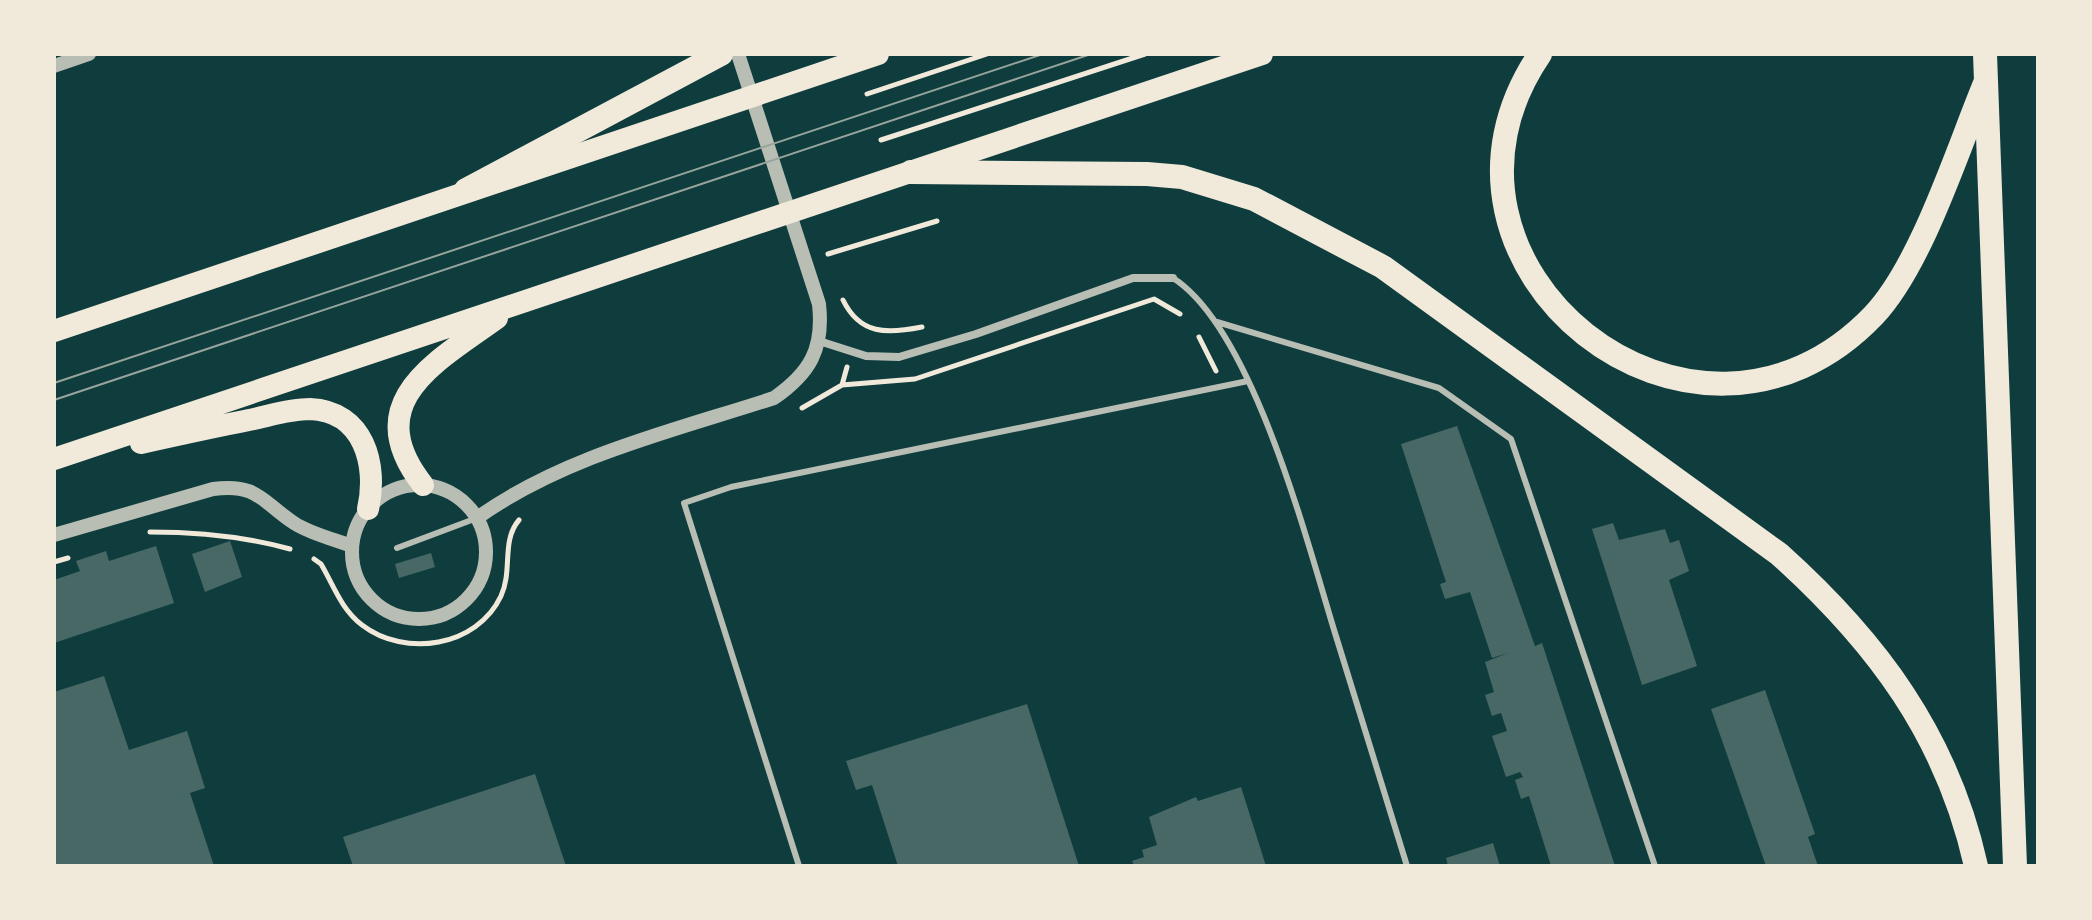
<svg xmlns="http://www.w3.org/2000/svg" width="2092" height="920" font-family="'DM Sans',sans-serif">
	<rect width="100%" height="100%" fill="#0f3d3e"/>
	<path fill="#486865" d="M 1457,426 L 1535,646 L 1542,643 L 1615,866 L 1551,866 L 1529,796 L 1521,799 L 1515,780 L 1523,777 L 1520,772 L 1506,777 L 1492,736 L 1507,731 L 1501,713 L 1492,716 L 1485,695 L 1494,692 L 1485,662 L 1508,653 L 1492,658 L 1470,592 L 1445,599 L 1440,584 L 1446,582 L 1401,444 Z
		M 1613,523 L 1619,540 L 1665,529 L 1670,543 L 1679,540 L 1689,571 L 1669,580 L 1697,666 L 1642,685 L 1592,529 Z
		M 230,541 L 242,577 L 205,592 L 192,554 Z
		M 156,546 L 174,603 L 54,643 L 54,580 L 80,571 L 76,561 L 106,551 L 109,561 Z
		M 431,553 L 435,567 L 399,578 L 395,564 Z
		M 104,676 L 129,750 L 187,731 L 205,788 L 190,793 L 214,866 L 54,866 L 54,692 Z
		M 1765,690 L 1815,834 L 1808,837 L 1818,866 L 1766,866 L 1711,709 Z
		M 1027,704 L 1079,866 L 898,866 L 872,785 L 856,790 L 846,761 Z
		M 535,774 L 566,866 L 353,866 L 343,837 Z
		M 1241,787 L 1266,866 L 1134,866 L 1132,861 L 1144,857 L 1142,850 L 1157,845 L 1149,817 L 1196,797 L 1198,801 Z
		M 1493,843 L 1500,866 L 1448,866 L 1446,858 Z"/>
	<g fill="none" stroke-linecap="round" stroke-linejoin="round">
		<path stroke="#f1e9da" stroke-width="5" d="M 867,94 L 987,54
			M 881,140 L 1145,54
			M 828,254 L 937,221
			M 843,300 C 860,335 887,334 922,327
			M 1199,337 L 1216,371
			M 842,385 L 847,367
			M 802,408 L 842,385 L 915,379 L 1154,299 L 1180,314
			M 150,532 C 199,532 243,536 290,549
			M 314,559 L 321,564 C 334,586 341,609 362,625 C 405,658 477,647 501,596 C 513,570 501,541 519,520
			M 54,562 L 68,558"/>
		<path stroke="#b8beb3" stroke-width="6" d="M 1173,278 C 1253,329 1307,542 1335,633 C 1359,711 1383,788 1407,866
			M 1217,322 L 1439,388 L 1511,439 L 1655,866
			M 397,548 L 477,518
			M 799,866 L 684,503 L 731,487 L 1248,381"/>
		<path stroke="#b8beb3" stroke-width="8" d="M 819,341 L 866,356 L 899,357 L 976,334 L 1133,278 L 1173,278"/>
		<path stroke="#b8beb3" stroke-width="14" d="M 54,66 L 89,54
			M352 552a67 67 0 1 1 134 0a67 67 0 1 1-134 0Z
			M 477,518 C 564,456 673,431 774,398 C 810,373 824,349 819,304 L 738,54
			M 54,535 L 213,489 C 258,483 262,502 294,523 C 311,534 333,539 352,546"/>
		<path stroke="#f1e9da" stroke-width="22" d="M 54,331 L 878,54
			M 141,443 C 177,435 213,427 249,420 C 269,416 289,409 310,409 C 364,411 378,465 368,509
			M 54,459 L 1262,54
			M 423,485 C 358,402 436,362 497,318"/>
		<path stroke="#f1e9da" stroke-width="24" d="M 1540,54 C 1396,265 1694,504 1874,315 C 1922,264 1958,148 1986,81
			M 1985,54 L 2015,866
			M 911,172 L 1147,174 L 1182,177 L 1254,199 L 1383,267 L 1779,554 C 1877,642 1947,736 1976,866
			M 466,190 L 721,54"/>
		<path stroke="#97a49c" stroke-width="2" d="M 54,383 L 1043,54
			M 54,400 L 1091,54"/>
	</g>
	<rect width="2092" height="920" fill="none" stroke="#f1e9da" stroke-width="112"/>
</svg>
